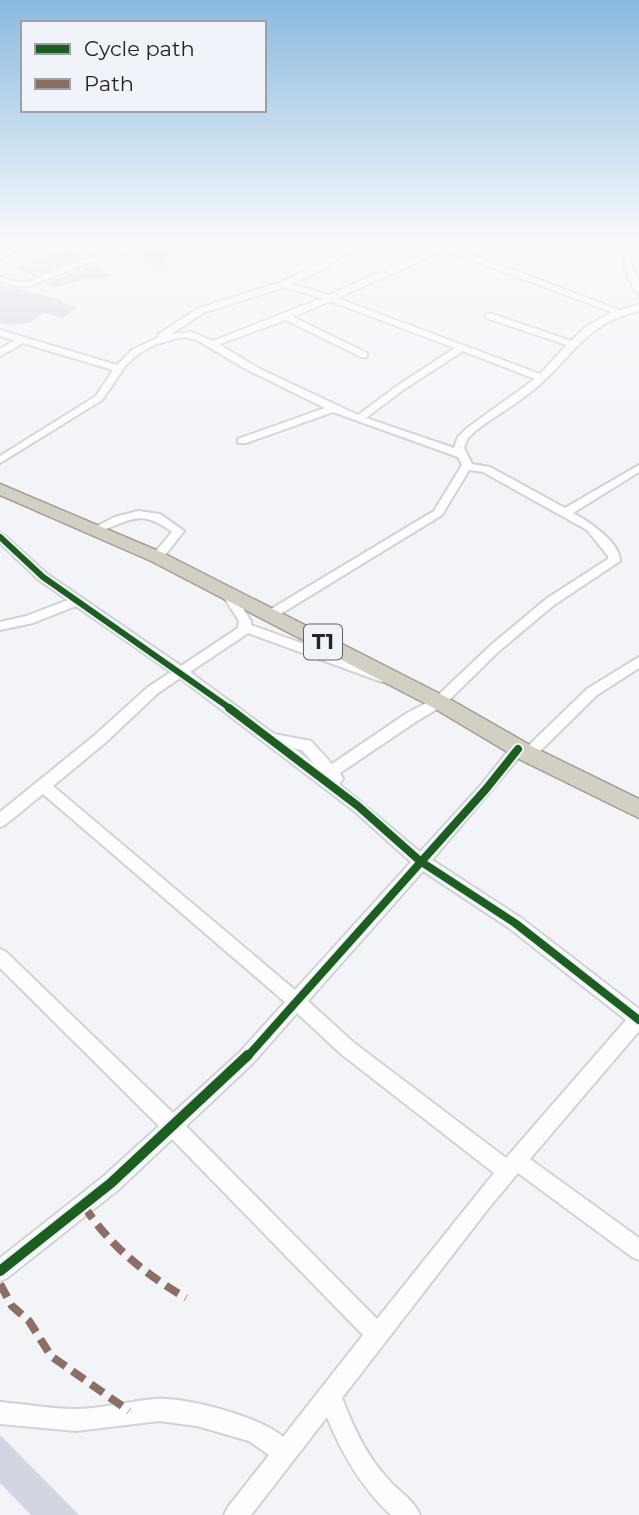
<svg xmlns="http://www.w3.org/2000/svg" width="639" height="1515" font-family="Montserrat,sans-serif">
	<rect width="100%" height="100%" fill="#f3f4f8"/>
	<path fill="#d3d6e0" d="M 148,245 L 197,245 L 198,246 L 165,259 L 172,268 L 157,272 L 135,251 Z
		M 68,247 L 83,257 L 34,277 L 16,267 Z
		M 94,264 L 110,275 L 95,280 L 90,277 L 55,288 L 45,283 Z
		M 0,285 L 64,300 L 61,302 L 78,308 L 62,318 L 44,313 L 29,323 L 8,325 L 0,323 Z
		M 0,1435 L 79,1515 L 31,1515 L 0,1483 Z"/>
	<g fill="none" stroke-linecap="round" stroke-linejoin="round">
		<defs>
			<path id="minor" d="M 14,245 L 24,245 L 0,260 L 0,255 Z
				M 132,245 L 146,245 L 74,268 L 30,286 L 18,286 L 0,282 L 0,277 L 18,282 L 29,282 L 68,264 Z
				M 347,245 L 357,245 L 325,268 L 291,284 L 329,295 L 442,245 L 448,245 L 619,310 L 639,305 L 639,311 C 584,323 572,359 532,391 C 514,406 493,417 474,432 L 468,438 L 464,448 L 472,464 L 490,467 L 565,508 L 639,465 L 639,472 L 573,513 C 588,521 620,542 620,561 L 554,605 L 498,652 L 444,705 L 417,721 L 340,773 L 343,779 L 339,784 L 420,852 L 481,785 L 513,745 L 518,744 L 525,749 L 587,689 L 639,657 L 639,668 L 597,695 L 533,758 L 528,759 L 521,755 L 432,860 L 521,918 L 639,1009 L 639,1031 L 530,1159 L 639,1238 L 639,1260 L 632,1257 L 518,1173 L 488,1209 L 342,1398 C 353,1427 366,1455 387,1478 C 398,1491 414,1500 420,1515 L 391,1515 C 361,1487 342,1454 327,1417 L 251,1515 L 224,1515 L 228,1507 L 269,1455 L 249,1441 L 197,1426 L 159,1421 L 76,1431 L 0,1424 L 0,1402 C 25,1404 50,1409 75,1409 C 102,1409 129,1401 155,1399 C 186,1397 261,1417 283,1437 L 363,1335 L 172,1139 L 118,1190 L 7,1278 L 0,1281 L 0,1258 L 104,1176 L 159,1126 L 0,968 L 0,949 L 6,952 L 173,1113 L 240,1052 L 285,1002 L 43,794 L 5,825 L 0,827 L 0,812 L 95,735 L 148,687 L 171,672 L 76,606 L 33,623 L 0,630 L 0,622 L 26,616 L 68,600 L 39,580 L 0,543 L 0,533 L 4,535 L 47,574 L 181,666 L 238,628 L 239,621 L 223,596 L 229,592 L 233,593 L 251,621 L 251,625 L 387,674 L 389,677 L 387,680 L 382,682 L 248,633 L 190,672 L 274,734 L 311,741 L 332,764 L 407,713 L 434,699 L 490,646 L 546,599 L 608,559 L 608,556 L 587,530 L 483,472 L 469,470 L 442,515 L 274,618 L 266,618 L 264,615 L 266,612 L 434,511 L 462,465 L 458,457 L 333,412 L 246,443 L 238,443 L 238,439 L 325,408 L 244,368 L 197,340 L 185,337 L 177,338 L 154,345 L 138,354 L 126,365 L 102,400 L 0,463 L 0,456 L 96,396 L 113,370 L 23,343 L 0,356 L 0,349 L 15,340 L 0,336 L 0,330 L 117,365 L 132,350 L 159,337 L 159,334 L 197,309 L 281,282 L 319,264 ZM 445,250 L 612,312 L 586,327 L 571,341 L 492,314 L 486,314 L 486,318 L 567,345 L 540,374 L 337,298 ZM 284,287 L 322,298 L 213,341 L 192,332 L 171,334 L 203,313 ZM 330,301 L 455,348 L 397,386 L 358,415 L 258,368 L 219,344 L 286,320 L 361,357 L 367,357 L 367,353 L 293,317 ZM 463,351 L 535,379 L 467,428 L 458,437 L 454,448 L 366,418 L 403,390 ZM 180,678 L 353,810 L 411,862 L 295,990 L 53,786 L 105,743 L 158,693 ZM 293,748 L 302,750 L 315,765 L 296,750 ZM 423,871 L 509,928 L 626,1020 L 506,1158 L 353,1042 L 308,1001 ZM 297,1013 L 341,1054 L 494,1173 L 377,1319 L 186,1126 L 252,1064 Z
				M 625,245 L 634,245 L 630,249 L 634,256 L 631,265 L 639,282 L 639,293 L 635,291 L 623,265 L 626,256 L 622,249 Z
				M 138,511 L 160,514 L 184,531 L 161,560 L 153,560 L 151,557 L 172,532 C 139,507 130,522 97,532 L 91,529 L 115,517 Z"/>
			<path id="highway" d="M 0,484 L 163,553 L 446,697 L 535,748 L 639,799 L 639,818 L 521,760 L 432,707 L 151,561 L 0,495 Z"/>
		</defs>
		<use href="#minor" stroke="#d1d2d5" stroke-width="4"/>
		<use href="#highway" stroke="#a49f94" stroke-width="3"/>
		<use href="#minor" fill="#fdfdfe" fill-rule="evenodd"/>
		<use href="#highway" fill="#d4cfc3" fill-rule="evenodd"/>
		<path stroke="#8d6e63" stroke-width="8" stroke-dasharray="15 8" stroke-linecap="butt" d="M 84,1206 C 110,1246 145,1274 186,1298
			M 0,1284 L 12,1306 L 29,1321 L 51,1356 L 129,1411"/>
		<defs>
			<path id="cycleway-far2" d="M 0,537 L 43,577 L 231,709"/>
			<path id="cycleway-far1" d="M 229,708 L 358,806 L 420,861 L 515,923 L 639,1020
				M 247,1057 L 486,789 L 518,749"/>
			<path id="cycleway" d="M 0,1271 L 111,1183 L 248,1055"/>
		</defs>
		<use href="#cycleway-far2" stroke="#f1f3fa" stroke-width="10"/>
		<use href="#cycleway-far1" stroke="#f1f3fa" stroke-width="12"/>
		<use href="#cycleway" stroke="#f1f3fa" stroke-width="15"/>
		<use href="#cycleway-far2" stroke="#1b5e20" stroke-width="6"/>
		<use href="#cycleway-far1" stroke="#1b5e20" stroke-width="8"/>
		<use href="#cycleway" stroke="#1b5e20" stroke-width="10"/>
	</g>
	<linearGradient id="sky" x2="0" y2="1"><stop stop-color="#8abae0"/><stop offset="0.53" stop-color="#fafafc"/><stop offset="1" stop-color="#fafafc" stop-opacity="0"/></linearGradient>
	<rect width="639" height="458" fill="url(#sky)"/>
	<g text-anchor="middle" stroke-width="5" stroke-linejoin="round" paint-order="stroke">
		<rect fill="#f1f3fa" stroke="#616266" stroke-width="2" x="304" y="624.5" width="38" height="35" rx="5"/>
		<g font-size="21" font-weight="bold" fill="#232427">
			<text x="323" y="649">T1</text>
		</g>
	</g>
	<rect x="21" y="21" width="245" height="91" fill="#f1f3fa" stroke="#9fa0a6" stroke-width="2"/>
	<rect x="35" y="44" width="35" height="10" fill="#1b5e20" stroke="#9fa0a6" stroke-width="2"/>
	<text x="84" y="56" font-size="21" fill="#232427">Cycle path</text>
	<rect x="35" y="79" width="35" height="10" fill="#8d6e63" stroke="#9fa0a6" stroke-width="2"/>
	<text x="84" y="91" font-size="21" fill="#232427">Path</text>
</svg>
